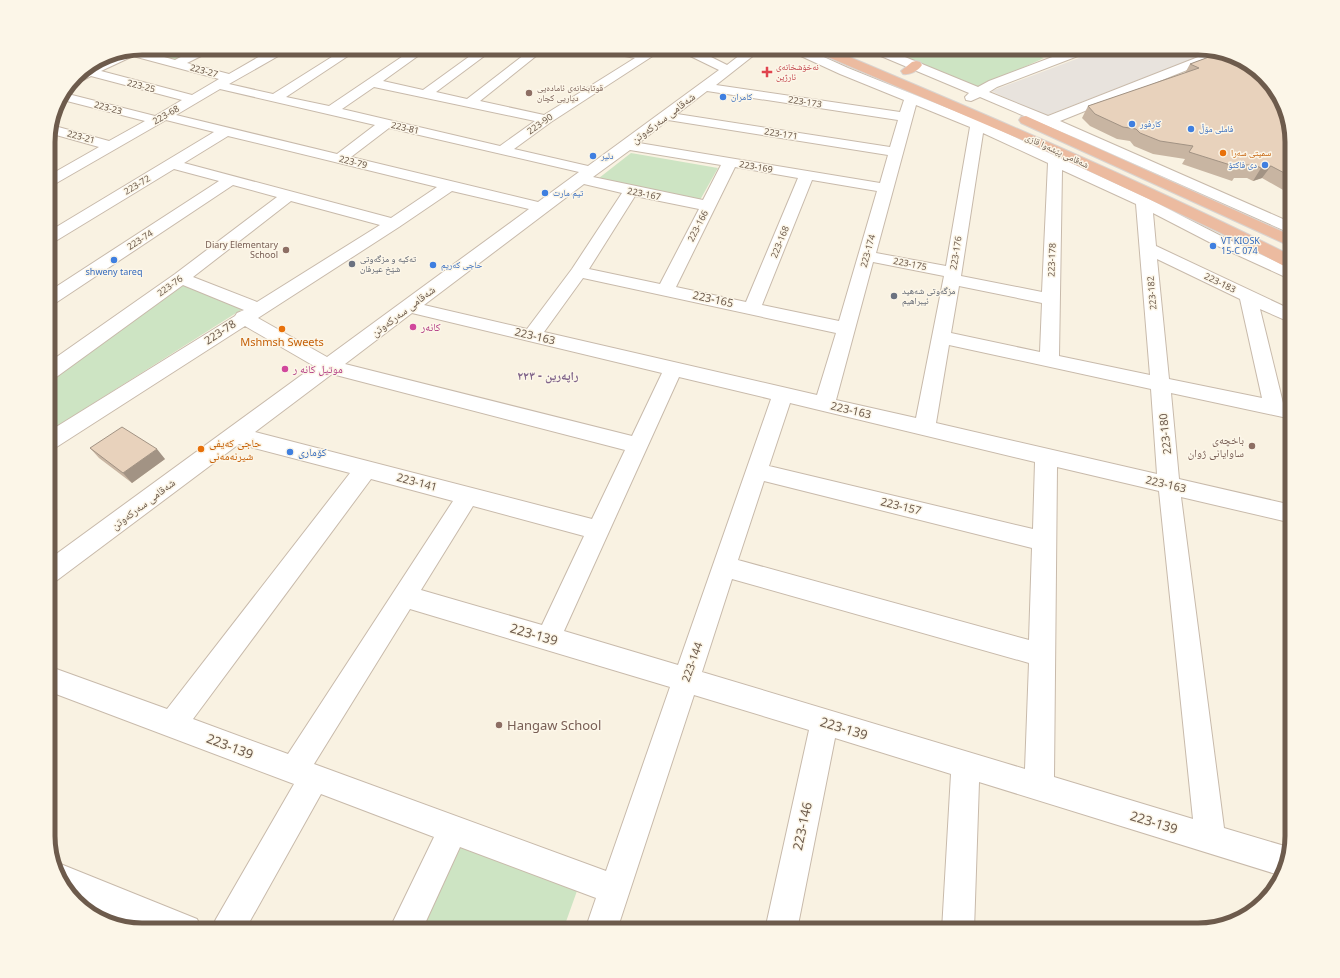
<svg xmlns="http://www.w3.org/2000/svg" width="1340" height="978" font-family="'Noto Sans','Noto Naskh Arabic',sans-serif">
	<rect width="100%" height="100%" fill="#f9f2e2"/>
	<path fill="#e8e3dd" d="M 1049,48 L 1198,48 L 1210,52 L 1045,116 L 991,91 L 1079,58 Z"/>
	<path fill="#cde4c3" d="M 145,48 L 200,48 L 177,60 L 139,51 Z
		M 914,48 L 1014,48 L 1044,58 L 978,88 L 899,57 Z
		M 631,153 L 718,168 L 700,200 L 599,178 Z
		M 178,283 L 244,308 L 48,432 L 48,376 Z
		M 464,835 L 582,877 L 563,930 L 420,930 Z"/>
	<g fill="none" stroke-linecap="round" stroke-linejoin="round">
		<defs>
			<path id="minor" d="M 142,48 L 146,48 L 142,51 L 175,60 L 198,48 L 213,48 L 211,51 L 187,63 L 229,74 L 274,48 L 289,48 L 287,51 L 229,84 L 273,94 L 346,48 L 360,48 L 286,97 L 329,106 L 415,48 L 429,48 L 383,81 L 423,90 L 481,48 L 495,48 L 436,92 L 467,99 L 533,48 L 546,48 L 480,101 L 544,115 L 635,58 L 600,51 L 598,48 L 623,48 L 644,52 L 651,48 L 665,48 L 551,122 L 514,149 L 588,166 L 719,70 L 680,51 L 678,48 L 693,48 L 727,65 L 749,48 L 763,48 L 716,85 L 900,112 L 904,100 L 840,74 L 790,51 L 788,48 L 804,48 L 848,68 L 982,122 L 1149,199 L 1223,237 L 1292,269 L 1292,280 L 1211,243 L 1153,213 L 1156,246 L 1292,310 L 1292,323 L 1260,309 L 1283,403 L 1292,405 L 1292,419 L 1171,393 L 1179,479 L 1292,505 L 1292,523 L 1181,497 L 1224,828 L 1288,847 L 1279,875 L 979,782 L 974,930 L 942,930 L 951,774 L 835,738 L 797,930 L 765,930 L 809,730 L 694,695 L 617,930 L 585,930 L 596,898 L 460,847 L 422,930 L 389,930 L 434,837 L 321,794 L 245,930 L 211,930 L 216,919 L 294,784 L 48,691 L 48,666 L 167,709 L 350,473 L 239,444 L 56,581 L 48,584 L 48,560 L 314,366 L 245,326 L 55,448 L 48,450 L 48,432 L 235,316 L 237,313 L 244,310 L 183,285 L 55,378 L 48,380 L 48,363 L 175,274 L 277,197 L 233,185 L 54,304 L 48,306 L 48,292 L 219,181 L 174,169 L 54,242 L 48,244 L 48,232 L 214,132 L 166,120 L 53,185 L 48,186 L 48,176 L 99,147 L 49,133 L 51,125 L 109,141 L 145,121 L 59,99 L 64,93 L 155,116 L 182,100 L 91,76 L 77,83 L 71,83 L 79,72 L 85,69 L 122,52 ZM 133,56 L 219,79 L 192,95 L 101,71 ZM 374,87 L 535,121 L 500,146 L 342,109 ZM 220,89 L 375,125 L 337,154 L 176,115 ZM 707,91 L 898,120 L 890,147 L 677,114 ZM 916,105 L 970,127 L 946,266 L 876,253 ZM 668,120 L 888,155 L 880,183 L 639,143 ZM 389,128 L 579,172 L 538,202 L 351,157 ZM 983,133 L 1048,163 L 1042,292 L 961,276 ZM 228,136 L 437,187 L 391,218 L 184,163 ZM 630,150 L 721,165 L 703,200 L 593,177 ZM 735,167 L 798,178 L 746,302 L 676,287 ZM 1062,170 L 1136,204 L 1150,375 L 1059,356 ZM 812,180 L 877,191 L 839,321 L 762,305 ZM 584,184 L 622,193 L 572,269 L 527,329 L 424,305 ZM 452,191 L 529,209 L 327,357 L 258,318 L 399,227 ZM 635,196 L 699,209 L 660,284 L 589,269 ZM 291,201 L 380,225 L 257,302 L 193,277 ZM 1157,259 L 1240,299 L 1262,398 L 1169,379 ZM 873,262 L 944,276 L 916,418 L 836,400 ZM 583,278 L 836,333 L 817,395 L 544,332 ZM 959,286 L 1042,303 L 1040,352 L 951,333 ZM 412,313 L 662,373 L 632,436 L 345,364 ZM 949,345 L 1151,389 L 1157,474 L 936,423 ZM 332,374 L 625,450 L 592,519 L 255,432 ZM 679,377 L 771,399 L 678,665 L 564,631 ZM 790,403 L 1035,462 L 1033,529 L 769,466 ZM 1057,467 L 1159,491 L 1193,819 L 1054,777 ZM 371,479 L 453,501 L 288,754 L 193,719 ZM 764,481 L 1032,548 L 1029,640 L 738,560 ZM 473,506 L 584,536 L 542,625 L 421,590 ZM 732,579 L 1029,663 L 1025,769 L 702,672 ZM 410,609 L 670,687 L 606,871 L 314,764 Z
				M 867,48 L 883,48 L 978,87 L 989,81 L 1076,48 L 1093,48 L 1091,51 L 997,87 L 989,92 L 1048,116 L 1211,52 L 1222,56 L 1060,121 L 1292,223 L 1292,234 L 1076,138 L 980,97 L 971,101 L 966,100 L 965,97 L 969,93 L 869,51 Z
				M 58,863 L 197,919 L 202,930 L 147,930 L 77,901 L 58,878 L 54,864 Z"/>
			<path id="highway" d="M 812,48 L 828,48 C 985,114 1140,180 1292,256 L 1292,268 L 1286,267 L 1219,232 L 1027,142 L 814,51 Z
				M 916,61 L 920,62 L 922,65 C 918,71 910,75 903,74 L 901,71 L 912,62 Z
				M 1026,116 L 1292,236 L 1292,247 L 1021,123 L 1019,120 L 1021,117 Z"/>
		</defs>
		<use href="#minor" stroke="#c8baab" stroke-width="2"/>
		<use href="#highway" stroke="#d9d4d0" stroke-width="2"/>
		<use href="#minor" fill="#fff" fill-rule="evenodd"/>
		<use href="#highway" fill="#ecbba0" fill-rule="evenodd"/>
	</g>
	<path fill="#c8b5a2" d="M 1217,54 L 1292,142 L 1292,195 L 1262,178 L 1253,181 L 1247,178 L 1234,178 L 1232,181 L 1182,164 L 1185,159 L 1153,154 L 1134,146 L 1130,141 L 1117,139 L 1090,126 L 1082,118 L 1088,106 L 1185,73 L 1190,64 Z
		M 90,448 L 165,459 L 132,483 L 99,458 Z"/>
	<path fill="#a29384" d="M 1271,166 L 1262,178 L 1253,181 L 1261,168 Z
		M 157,449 L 165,459 L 132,483 L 123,473 Z"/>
	<path fill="#e8d2bc" stroke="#a29384" d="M 1217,54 L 1255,67 L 1282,100 L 1292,142 L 1292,177 L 1271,166 L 1261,168 L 1255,165 L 1242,165 L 1240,168 L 1189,152 L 1193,146 L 1160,141 L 1140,133 L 1136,129 L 1123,127 L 1095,114 L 1088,106 L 1199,68 L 1190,64 Z
		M 122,427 L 157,449 L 123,473 L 90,448 Z"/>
	<path fill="#e0444e" stroke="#fcf6e8" stroke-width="1.5" d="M765 66h4v4h4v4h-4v4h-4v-4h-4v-4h4z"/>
	<g fill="#8d6e63" stroke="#fcf6e8" stroke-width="1.5">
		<circle cx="529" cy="93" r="4"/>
		<circle cx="286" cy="250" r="4"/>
		<circle cx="1252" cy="446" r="4"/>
		<circle cx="499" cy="725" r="4"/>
	</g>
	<g fill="#3f7fe0" stroke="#fcf6e8" stroke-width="1.5">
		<circle cx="723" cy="97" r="4"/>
		<circle cx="1132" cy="124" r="4"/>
		<circle cx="1191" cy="129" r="4"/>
		<circle cx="593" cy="156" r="4"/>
		<circle cx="1265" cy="165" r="4"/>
		<circle cx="545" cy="193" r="4"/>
		<circle cx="1213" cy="246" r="4"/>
		<circle cx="114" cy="260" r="4"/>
		<circle cx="433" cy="265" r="4"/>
		<circle cx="290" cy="452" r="4"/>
	</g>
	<g fill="#e8710a" stroke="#fcf6e8" stroke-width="1.5">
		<circle cx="1223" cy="153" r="4"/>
		<circle cx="282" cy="329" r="4"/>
		<circle cx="201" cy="449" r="4"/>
	</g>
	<g fill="#6b7280" stroke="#fcf6e8" stroke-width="1.5">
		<circle cx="352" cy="264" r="4"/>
		<circle cx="894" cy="296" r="4"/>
	</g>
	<g fill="#d1479c" stroke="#fcf6e8" stroke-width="1.5">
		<circle cx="413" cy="327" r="4"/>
		<circle cx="285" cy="369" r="4"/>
	</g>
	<g text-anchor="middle" stroke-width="3" stroke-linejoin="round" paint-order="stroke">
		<g font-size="9" fill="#be3a42" stroke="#fcf6e8" text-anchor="start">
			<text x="776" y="70">نەخۆشخانەی<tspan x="776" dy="10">ئارژین</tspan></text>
		</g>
		<g font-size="9" fill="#6d5b4c" stroke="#fcf6e8">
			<text transform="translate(204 71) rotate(15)" y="3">223-27</text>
			<text transform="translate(141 86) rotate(14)" y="3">223-25</text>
			<text transform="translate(805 102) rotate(9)" y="3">223-173</text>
			<text transform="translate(108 108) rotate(15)" y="3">223-23</text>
			<text transform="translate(166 115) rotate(-30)" y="3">223-68</text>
			<text transform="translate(540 124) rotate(-35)" y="3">223-90</text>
			<text transform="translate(405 128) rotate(13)" y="3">223-81</text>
			<text transform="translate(781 134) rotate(9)" y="3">223-171</text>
			<text transform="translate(81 137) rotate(15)" y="3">223-21</text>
			<text transform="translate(1057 151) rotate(25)" y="3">شەقامی پێشەوا قازی</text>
			<text transform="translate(353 162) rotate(14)" y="3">223-79</text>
			<text transform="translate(756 167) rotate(10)" y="3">223-169</text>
			<text transform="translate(137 185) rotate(-31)" y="3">223-72</text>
			<text transform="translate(644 194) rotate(11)" y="3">223-167</text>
			<text transform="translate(698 226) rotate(-63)" y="3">223-166</text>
			<text transform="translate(140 240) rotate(-33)" y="3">223-74</text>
			<text transform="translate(780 242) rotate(-68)" y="3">223-168</text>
			<text transform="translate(868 251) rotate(-75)" y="3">223-174</text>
			<text transform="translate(956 253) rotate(-81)" y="3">223-176</text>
			<text transform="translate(1052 260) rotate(-88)" y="3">223-178</text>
			<text transform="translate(910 264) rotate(11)" y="3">223-175</text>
			<text transform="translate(1220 283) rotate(26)" y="3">223-183</text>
			<text transform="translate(170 286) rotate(-36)" y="3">223-76</text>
			<text transform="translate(1152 293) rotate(-95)" y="3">223-182</text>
		</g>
		<g font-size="9" fill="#785e54" stroke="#fcf6e8" text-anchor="start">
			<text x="537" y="91">قوتابخانەی ئامادەیی<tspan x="537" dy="10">دیاریی کچان</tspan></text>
			<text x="278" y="248" text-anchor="end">Diary Elementary<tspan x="278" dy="10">School</tspan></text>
		</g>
		<g font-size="9" fill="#366cbe" stroke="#fcf6e8" text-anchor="start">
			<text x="731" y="100">كامران</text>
			<text x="1140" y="127">کارفور</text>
			<text x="1199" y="132">فاملی مۆڵ</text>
			<text x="601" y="159">دلير</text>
			<text x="1257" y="168" text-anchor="end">دی فاکتۆ</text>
			<text x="553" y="196">تیم مارت</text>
			<text x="1221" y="244">VT KIOSK<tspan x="1221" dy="10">15-C 074</tspan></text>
			<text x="441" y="268">حاجی کەریم</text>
			<text x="114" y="275" text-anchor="middle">shweny tareq</text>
		</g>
		<g font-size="9" fill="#c56008" stroke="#fcf6e8" text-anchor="start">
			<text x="1231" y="156">سمیتی سەرا</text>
		</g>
		<g font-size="9" fill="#5b616d" stroke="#fcf6e8" text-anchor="start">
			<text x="360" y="262">تەکیە و مزگەوتی<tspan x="360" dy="10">شێخ عیرفان</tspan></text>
			<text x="902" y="294">مزگەوتی شەهید<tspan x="902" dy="10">ئیبراهیم</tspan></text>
		</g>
		<g font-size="11" fill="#6d5b4c" stroke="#fcf6e8">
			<text transform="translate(663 118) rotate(-37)" y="4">شەقامی سەرکەوتن</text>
			<text transform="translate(713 299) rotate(12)" y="4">223-165</text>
			<text transform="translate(403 311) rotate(-37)" y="4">شەقامی سەرکەوتن</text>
			<text transform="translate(220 332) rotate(-33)" y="4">223-78</text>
			<text transform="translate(535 336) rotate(13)" y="4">223-163</text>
			<text transform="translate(851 410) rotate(13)" y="4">223-163</text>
			<text transform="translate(1165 434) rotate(-96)" y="4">223-180</text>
			<text transform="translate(417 482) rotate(15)" y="4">223-141</text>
			<text transform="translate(1166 484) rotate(13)" y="4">223-163</text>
			<text transform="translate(143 504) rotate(-37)" y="4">شەقامی سەرکەوتن</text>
			<text transform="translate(901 506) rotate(14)" y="4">223-157</text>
			<text transform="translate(692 662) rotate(-71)" y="4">223-144</text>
		</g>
		<g font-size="11" fill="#b23c85" stroke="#fcf6e8" text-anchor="start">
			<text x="421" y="331">کانەر</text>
			<text x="293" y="373">موتيل كانه ر</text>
		</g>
		<g font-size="11" fill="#c56008" stroke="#fcf6e8">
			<text x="282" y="346">Mshmsh Sweets</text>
			<text x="209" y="447" text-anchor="start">حاجی کەیفی<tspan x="209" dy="13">شیرنەمەنی</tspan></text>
		</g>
		<g font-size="11" fill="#785e54" stroke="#fcf6e8" text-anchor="end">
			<text x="1244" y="444">باخچەی<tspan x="1244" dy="13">ساوایانی ژوان</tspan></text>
		</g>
		<g font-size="11" fill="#366cbe" stroke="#fcf6e8" text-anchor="start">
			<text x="298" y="456">كۆماری</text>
		</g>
		<g font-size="12" font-weight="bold" fill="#80648a" stroke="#fcf6e8">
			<text x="548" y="380">راپەرین - ٢٢٣</text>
		</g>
		<g font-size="13" fill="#6d5b4c" stroke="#fcf6e8">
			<text transform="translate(534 634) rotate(16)" y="5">223-139</text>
			<text transform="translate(844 728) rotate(17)" y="5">223-139</text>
			<text transform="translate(230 746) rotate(21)" y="5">223-139</text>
			<text transform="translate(1154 822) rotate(17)" y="5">223-139</text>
			<text transform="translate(802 826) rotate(-78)" y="5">223-146</text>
		</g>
		<g font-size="13" fill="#785e54" stroke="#fcf6e8" text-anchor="start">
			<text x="507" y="730">Hangaw School</text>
		</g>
	</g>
	<path d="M0 0H1340V978H0ZM142 55H1198A87 87 0 0 1 1285 142V836A87 87 0 0 1 1198 923H142A87 87 0 0 1 55 836V142A87 87 0 0 1 142 55Z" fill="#fcf6e8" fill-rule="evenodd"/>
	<path fill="none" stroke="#6d5b4c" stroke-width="5" d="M142 55H1198A87 87 0 0 1 1285 142V836A87 87 0 0 1 1198 923H142A87 87 0 0 1 55 836V142A87 87 0 0 1 142 55Z"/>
</svg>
